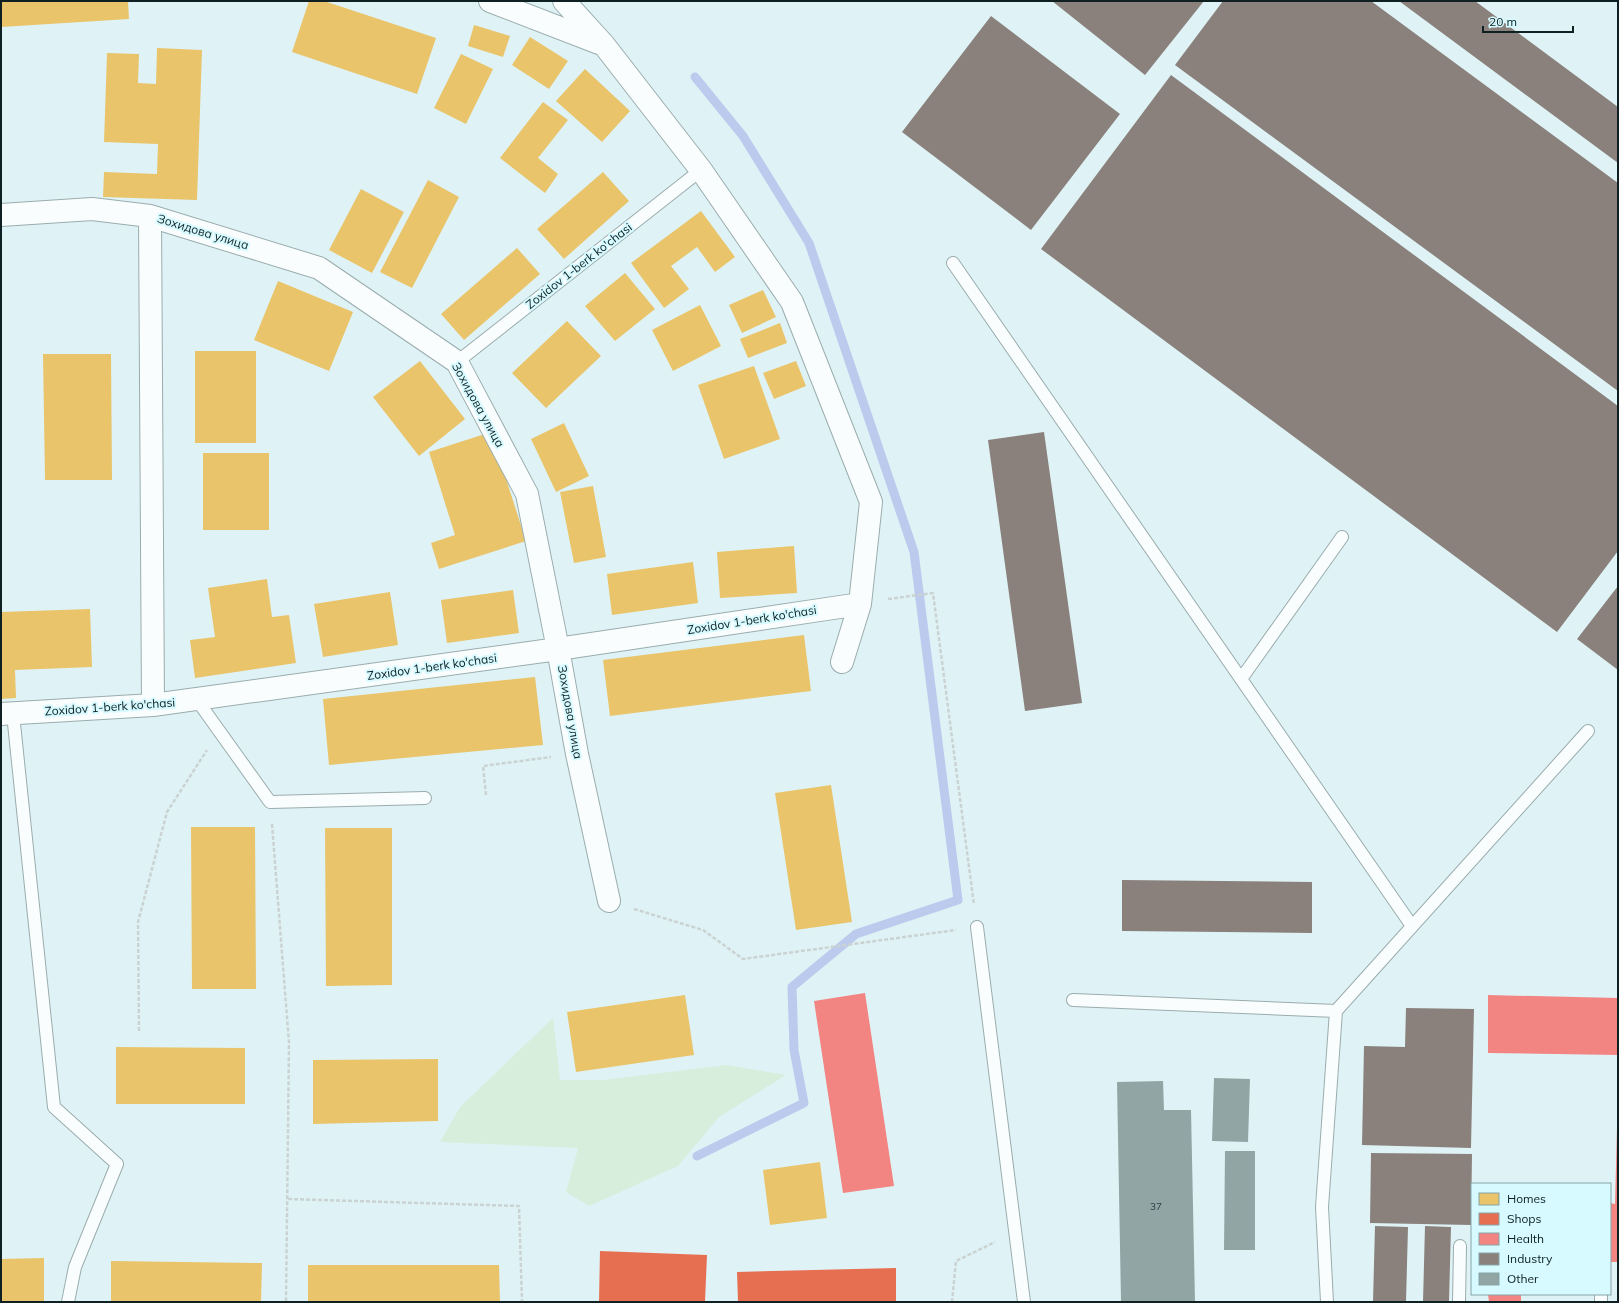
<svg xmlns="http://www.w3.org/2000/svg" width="1619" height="1303" font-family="Mulish,sans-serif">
	<rect width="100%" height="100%" fill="#dff3f6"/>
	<path fill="#d7eedd" d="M 553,1018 L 560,1080 L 603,1080 L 727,1065 L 786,1075 L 719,1117 L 678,1166 L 589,1206 L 566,1192 L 578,1148 L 440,1142 L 460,1107 Z"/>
	<path fill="#e9c46a" d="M 1,1 L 128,1 L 129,19 L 1,27 Z
		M 309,1 L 324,1 L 436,38 L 417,94 L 292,52 Z
		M 474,25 L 510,36 L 503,57 L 468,46 Z
		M 530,37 L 568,61 L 549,89 L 512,65 Z
		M 157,48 L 202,50 L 197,200 L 103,197 L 104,172 L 157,174 L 158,144 L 104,142 L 107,53 L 139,54 L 138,83 L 156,84 Z
		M 461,54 L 493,69 L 466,124 L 434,108 Z
		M 585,69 L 630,111 L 602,142 L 556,101 Z
		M 543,102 L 568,120 L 538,158 L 558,174 L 545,193 L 500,158 Z
		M 603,172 L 629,201 L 564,259 L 537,229 Z
		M 428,180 L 459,197 L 412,288 L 380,272 Z
		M 361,189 L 404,212 L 372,273 L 329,250 Z
		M 701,211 L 735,257 L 715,272 L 697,247 L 671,266 L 689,289 L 664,308 L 631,263 Z
		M 517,248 L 540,274 L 464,340 L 441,314 Z
		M 625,273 L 655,309 L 615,341 L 585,306 Z
		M 278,281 L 353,312 L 329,371 L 254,340 Z
		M 763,290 L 776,317 L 742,333 L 729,305 Z
		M 700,305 L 721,346 L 673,371 L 652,330 Z
		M 567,321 L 601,356 L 546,408 L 512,373 Z
		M 780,323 L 787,343 L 748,358 L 740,339 Z
		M 195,351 L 256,351 L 256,443 L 195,443 Z
		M 43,354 L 111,354 L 112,480 L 45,480 Z
		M 420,361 L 465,419 L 419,456 L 373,397 Z
		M 796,361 L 806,386 L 774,399 L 763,373 Z
		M 754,366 L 780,439 L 724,459 L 698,385 Z
		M 564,423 L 589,476 L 556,492 L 531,439 Z
		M 491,432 L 526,541 L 439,569 L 431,543 L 455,535 L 429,452 Z
		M 203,453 L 269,453 L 269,530 L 203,530 Z
		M 593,486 L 606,557 L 574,563 L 560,492 Z
		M 794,546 L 797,593 L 720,598 L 717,552 Z
		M 693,562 L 698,603 L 612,615 L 607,574 Z
		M 267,579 L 272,617 L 289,615 L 296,663 L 195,678 L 190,640 L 215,637 L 208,588 Z
		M 513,590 L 519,633 L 447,643 L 441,600 Z
		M 390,592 L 398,645 L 323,657 L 314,604 Z
		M 90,609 L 92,667 L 15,670 L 16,698 L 1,699 L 1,612 Z
		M 804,635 L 811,691 L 610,716 L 603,660 Z
		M 535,677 L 543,745 L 329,765 L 323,699 Z
		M 831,785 L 852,922 L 796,930 L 775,793 Z
		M 191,827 L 255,827 L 256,989 L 192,989 Z
		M 325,828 L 392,828 L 392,985 L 326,986 Z
		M 685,995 L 694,1055 L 576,1072 L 567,1012 Z
		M 116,1047 L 245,1048 L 245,1104 L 116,1104 Z
		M 438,1059 L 438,1121 L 313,1124 L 313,1060 Z
		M 820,1162 L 827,1218 L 770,1225 L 763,1170 Z
		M 44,1258 L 44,1302 L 1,1302 L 1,1259 Z
		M 111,1261 L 262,1263 L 261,1302 L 111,1302 Z
		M 308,1265 L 499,1265 L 500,1302 L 308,1302 Z"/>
	<path fill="#e76f51" d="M 600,1251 L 707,1255 L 705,1302 L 599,1302 Z
		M 896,1268 L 896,1302 L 738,1302 L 737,1272 Z"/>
	<path fill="#f28482" d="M 865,993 L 894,1186 L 843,1193 L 814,1001 Z
		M 1488,995 L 1618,998 L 1618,1055 L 1488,1053 Z
		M 1617,1127 L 1618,1127 L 1618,1262 L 1610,1262 L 1610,1203 L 1615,1204 Z
		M 1488,1294 L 1521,1294 L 1521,1302 L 1489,1302 Z"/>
	<path fill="#8a817c" d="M 1052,1 L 1204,1 L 1145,75 Z
		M 1223,1 L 1371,1 L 1618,183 L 1618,391 L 1175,65 Z
		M 1399,1 L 1475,1 L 1618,107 L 1618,163 Z
		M 991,16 L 1120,114 L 1031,230 L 902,132 Z
		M 1171,75 L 1618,406 L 1618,551 L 1557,632 L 1041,249 Z
		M 1044,432 L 1082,703 L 1025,711 L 988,440 Z
		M 1618,586 L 1618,670 L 1577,639 Z
		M 1122,880 L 1312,882 L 1312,933 L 1122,931 Z
		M 1406,1008 L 1474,1009 L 1471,1148 L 1362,1145 L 1364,1046 L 1405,1047 Z
		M 1371,1153 L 1472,1154 L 1471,1225 L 1370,1223 Z
		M 1375,1226 L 1408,1227 L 1406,1302 L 1373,1302 Z
		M 1425,1226 L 1451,1227 L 1449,1302 L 1423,1302 Z"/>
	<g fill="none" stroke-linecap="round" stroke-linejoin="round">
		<path stroke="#bbcaed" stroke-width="9" d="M 695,77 L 743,136 L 809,243 L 914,552 L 958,900 L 856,934 L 792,987 L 794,1050 L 804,1103 L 697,1156"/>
	</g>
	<path fill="#91a5a4" d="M 1214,1078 L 1250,1079 L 1248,1142 L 1212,1141 Z
		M 1163,1081 L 1164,1110 L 1191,1110 L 1195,1302 L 1121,1302 L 1117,1082 Z
		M 1225,1151 L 1255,1151 L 1255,1250 L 1224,1250 Z"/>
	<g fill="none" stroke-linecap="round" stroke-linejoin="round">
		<defs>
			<path id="lane" d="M 953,263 L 1412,926
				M 457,362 L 701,170
				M 1241,679 L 1342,537
				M 197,700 L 270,802 L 425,798
				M 13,714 L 54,1107 L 117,1164 L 75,1267 L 68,1302
				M 977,927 L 1024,1302
				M 1073,1000 L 1336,1011
				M 1601,1294 L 1601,1302
				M 1327,1302 L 1322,1207 L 1336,1011 L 1588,731
				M 1459,1302 L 1460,1246"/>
			<path id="street" d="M 490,1 L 599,43
				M 564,1 L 604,45 L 701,170 L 792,302 L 871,502 L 860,604 L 842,662
				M 1,215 L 92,209 L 150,216 L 319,268 L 457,362 L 527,494 L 558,649 L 577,754 L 609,901
				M 150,216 L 153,705
				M 1,714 L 153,705 L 558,649 L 860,604"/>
		</defs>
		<use href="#lane" stroke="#9aacad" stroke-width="14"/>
		<use href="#street" stroke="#9aacad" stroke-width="24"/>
		<path stroke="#cbd2d2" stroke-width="2.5" stroke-dasharray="4 2" stroke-linecap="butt" d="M 888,599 L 933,593 L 974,905
			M 486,795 L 483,766 L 551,757
			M 272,824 L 289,1043 L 286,1302
			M 634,909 L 703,930 L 743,959 L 956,930
			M 139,1031 L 138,922 L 167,812 L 207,750
			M 288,1199 L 519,1206 L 522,1302
			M 952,1302 L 956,1261 L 995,1242"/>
		<use href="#lane" stroke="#fafdfe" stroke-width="12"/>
		<use href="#street" stroke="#fafdfe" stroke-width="22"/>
	</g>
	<g text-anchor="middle" stroke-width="4" stroke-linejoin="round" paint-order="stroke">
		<g font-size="10" fill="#2f4142">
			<text x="1156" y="1210">37</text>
		</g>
		<g font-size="12" fill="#0e2022" stroke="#d6faff">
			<text transform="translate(203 232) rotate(17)" y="4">Зохидова улица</text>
			<text transform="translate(579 266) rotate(-38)" y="4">Zoxidov 1-berk ko'chasi</text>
			<text transform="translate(478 405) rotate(61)" y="4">Зохидова улица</text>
			<text transform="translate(752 620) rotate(-9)" y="4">Zoxidov 1-berk ko'chasi</text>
			<text transform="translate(432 667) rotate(-8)" y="4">Zoxidov 1-berk ko'chasi</text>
			<text transform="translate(110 707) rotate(-4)" y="4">Zoxidov 1-berk ko'chasi</text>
			<text transform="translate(570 712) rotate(80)" y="4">Зохидова улица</text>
		</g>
	</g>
	<rect width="1619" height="1303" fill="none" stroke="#0e2022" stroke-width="4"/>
	<rect x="1471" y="1183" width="140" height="112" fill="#d6faff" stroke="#86a3a7"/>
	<rect x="1479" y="1193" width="20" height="12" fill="#e9c46a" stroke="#86a3a7"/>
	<text x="1507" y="1203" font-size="12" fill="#0e2022">Homes</text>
	<rect x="1479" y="1213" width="20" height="12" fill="#e76f51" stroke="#86a3a7"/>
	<text x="1507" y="1223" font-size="12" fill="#0e2022">Shops</text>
	<rect x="1479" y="1233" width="20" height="12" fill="#f28482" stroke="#86a3a7"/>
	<text x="1507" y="1243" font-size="12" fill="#0e2022">Health</text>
	<rect x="1479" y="1253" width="20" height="12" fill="#8a817c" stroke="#86a3a7"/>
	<text x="1507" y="1263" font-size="12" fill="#0e2022">Industry</text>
	<rect x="1479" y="1273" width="20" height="12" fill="#91a5a4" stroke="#86a3a7"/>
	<text x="1507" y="1283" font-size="12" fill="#0e2022">Other</text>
	<path d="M1483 26v6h90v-6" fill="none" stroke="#0e2022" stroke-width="2"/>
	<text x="1489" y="26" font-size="12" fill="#0e2022" stroke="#d6faff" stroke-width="3" paint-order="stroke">20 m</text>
</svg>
